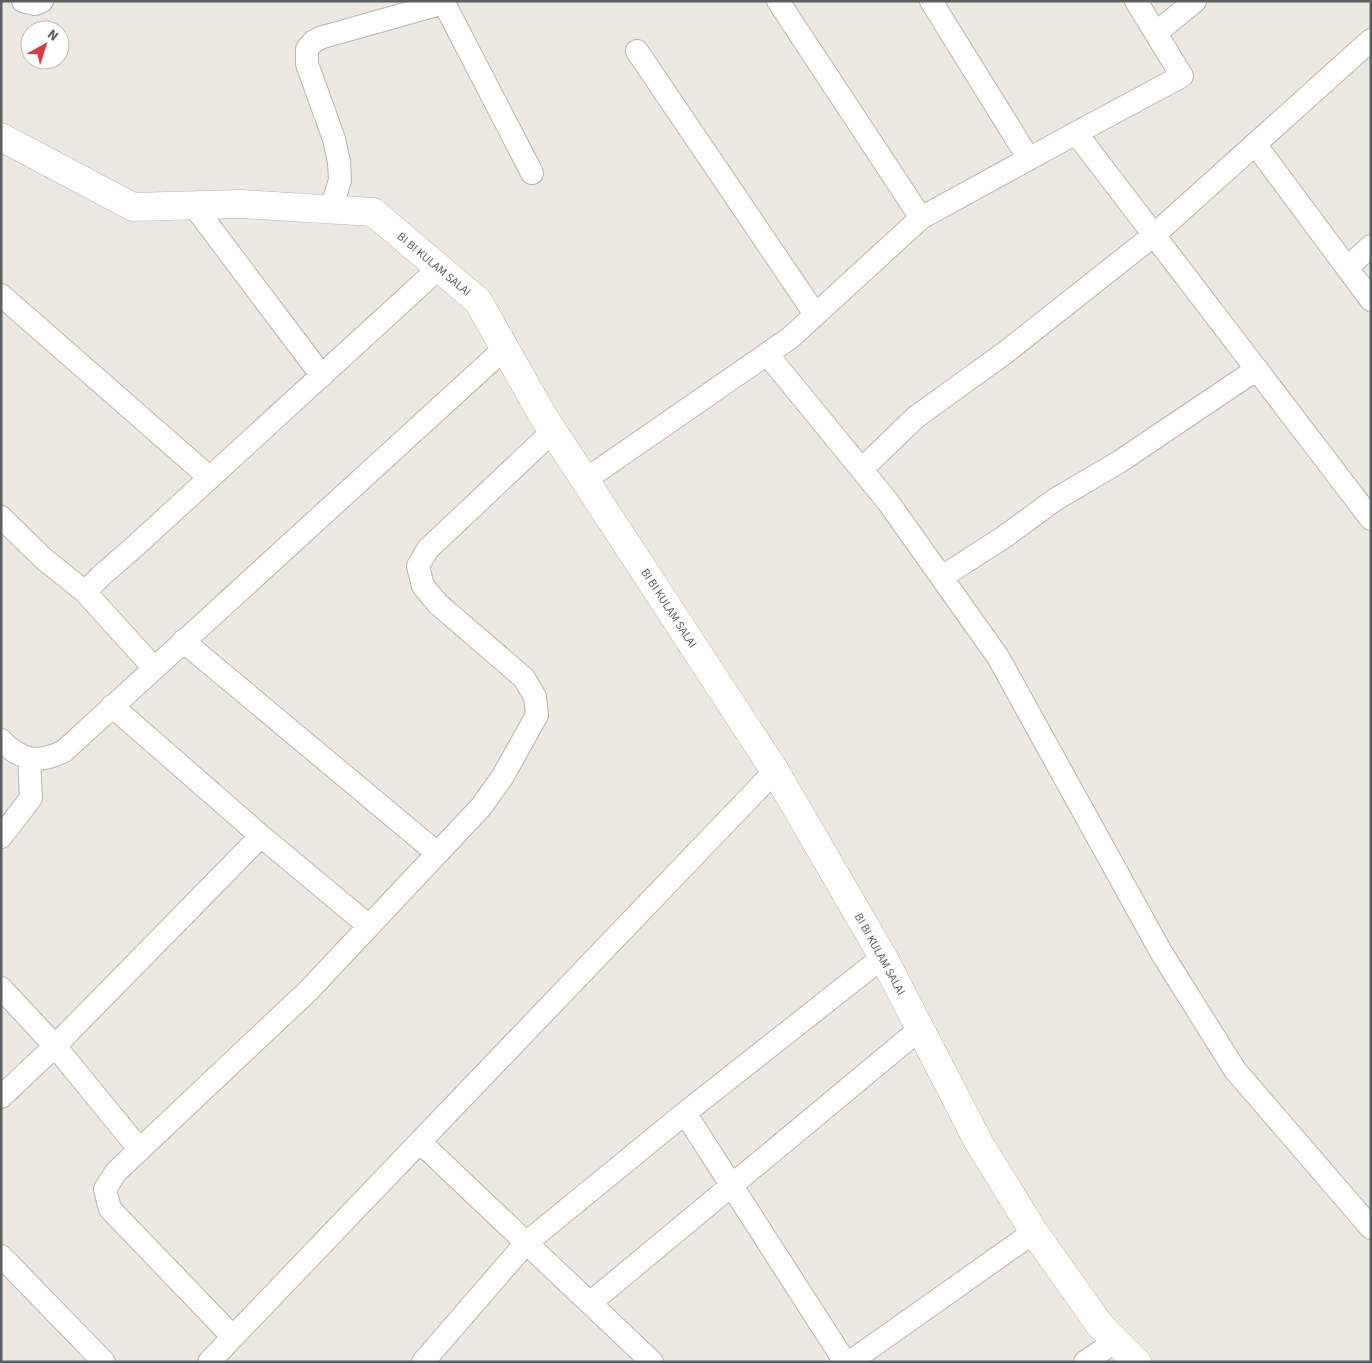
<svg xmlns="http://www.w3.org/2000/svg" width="1372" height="1363" font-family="'Source Sans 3',sans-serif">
	<rect width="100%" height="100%" fill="#ece8e2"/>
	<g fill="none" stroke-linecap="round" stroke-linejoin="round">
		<defs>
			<path id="street" d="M 23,1 L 35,4 L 42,1
				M 931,1 L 1029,159
				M 444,3 L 532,173
				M 1156,33 L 1195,1
				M 637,51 L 815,314
				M 1076,133 L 1182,76 L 1136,1
				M 1255,144 L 1371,300
				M 194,206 L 322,376
				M 331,210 L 340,180 L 339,162 L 334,139 L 307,64 L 307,49 L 314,41 L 323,37 L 444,3 L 444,1
				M 921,218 L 1076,133 L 1371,519
				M 1347,268 L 1371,246
				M 1,295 L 210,478
				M 767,354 L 888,502 L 998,657 L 1161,952 L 1235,1070 L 1371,1228
				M 862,469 L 916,417 L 1006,352 L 1154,235 L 1371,40
				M 585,480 L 790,338 L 921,218 L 778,1
				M 1,517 L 44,559 L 85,592 L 102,575 L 132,549 L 439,268
				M 942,577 L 1004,537 L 1056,499 L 1119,462 L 1257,369
				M 85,592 L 154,668
				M 183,641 L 437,853
				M 1,740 C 21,761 39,764 64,751 L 505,348
				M 261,836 L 369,926
				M 1,837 L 31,798 L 29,759
				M 1,988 L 55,1046 L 140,1150
				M 1,1097 L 55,1046 L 261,836 L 112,706
				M 685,1113 L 845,1362
				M 420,1142 L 652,1362
				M 1,1256 L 104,1362
				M 590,1303 L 920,1029
				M 233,1337 L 110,1209 L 105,1189 L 116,1172 L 309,990 L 481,807 L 503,776 L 537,715 L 535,697 L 524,678 L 438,604 L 423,586 L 418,566 L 428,549 L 553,431
				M 209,1362 L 775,771
				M 423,1362 L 526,1243 L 685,1113 L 883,957
				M 850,1362 L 1034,1232
				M 1085,1362 L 1116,1341"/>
			<path id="secondary" d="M 1,137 L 133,207 L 241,204 L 373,212 L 478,301 L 543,416 L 775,771 L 883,957 L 979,1143 L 1034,1232 L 1099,1324 L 1137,1362"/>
		</defs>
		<use href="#street" stroke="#b3b5b8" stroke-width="24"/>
		<use href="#secondary" stroke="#b1b6b8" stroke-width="29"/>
		<use href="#street" stroke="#fff" stroke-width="22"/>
		<use href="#secondary" stroke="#fff" stroke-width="28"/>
	</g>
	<g text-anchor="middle" stroke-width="4" stroke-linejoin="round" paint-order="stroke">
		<g font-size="12" fill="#5a5f61" stroke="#fff">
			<text transform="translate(434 264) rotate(40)" y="4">BI BI KULAM SALAI</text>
			<text transform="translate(669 608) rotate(57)" y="4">BI BI KULAM SALAI</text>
			<text transform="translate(880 954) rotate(61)" y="4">BI BI KULAM SALAI</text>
		</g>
	</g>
	<rect width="1372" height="1363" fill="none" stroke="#5a5f61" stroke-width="5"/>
	<g transform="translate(45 45) rotate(39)"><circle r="24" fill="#ffffff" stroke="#bdbfc0"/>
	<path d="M0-4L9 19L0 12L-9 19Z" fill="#d93b46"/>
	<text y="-8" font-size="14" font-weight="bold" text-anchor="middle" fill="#5a5f61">N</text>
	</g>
</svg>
